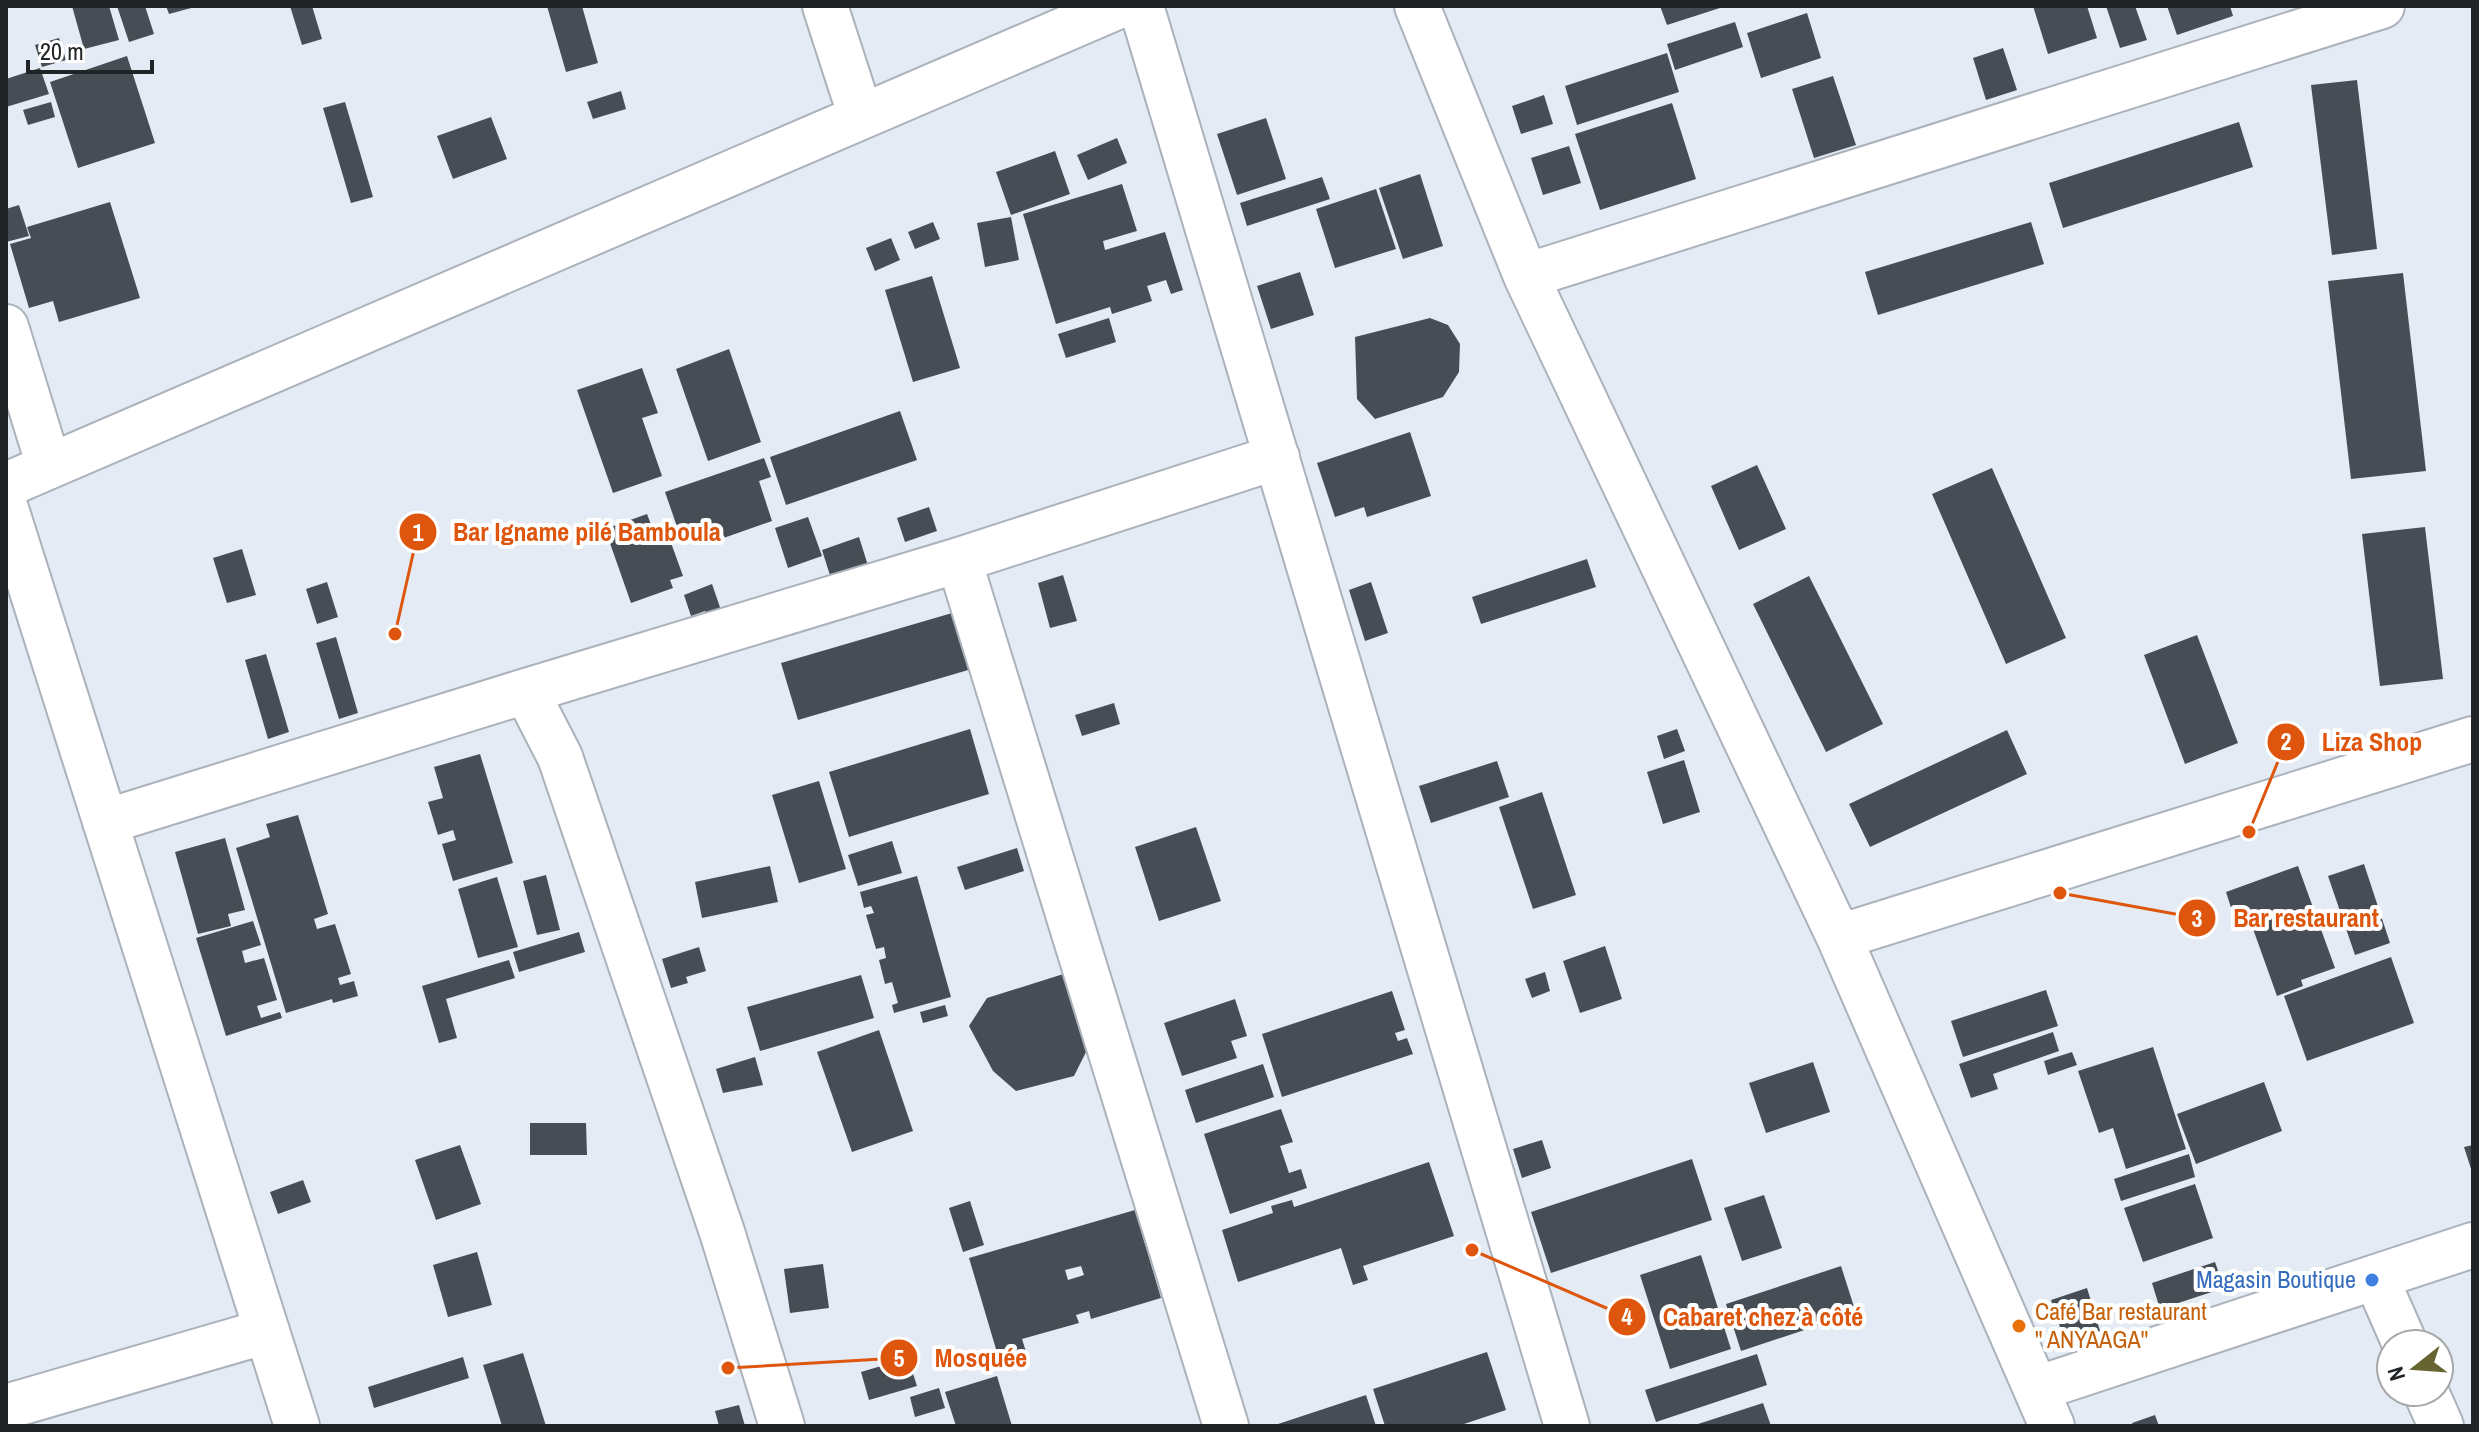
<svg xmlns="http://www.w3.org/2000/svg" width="2479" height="1432" font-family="'Archivo Narrow',sans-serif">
	<rect width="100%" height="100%" fill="#e4ebf4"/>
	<path fill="#474d54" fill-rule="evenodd" d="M 72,6 L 109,6 L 119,40 L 84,49 Z
		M 117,6 L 145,6 L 154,34 L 129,42 Z
		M 166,6 L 195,6 L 195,7 L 169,14 Z
		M 290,6 L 312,6 L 322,39 L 302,45 Z
		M 547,6 L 582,6 L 598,63 L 566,72 Z
		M 1660,6 L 1723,6 L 1723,7 L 1667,25 Z
		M 2033,6 L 2087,6 L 2097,38 L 2048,54 Z
		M 2106,6 L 2135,6 L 2147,40 L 2120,48 Z
		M 2167,6 L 2230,6 L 2233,16 L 2177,35 Z
		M 1807,13 L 1821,58 L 1761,78 L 1747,33 Z
		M 1735,22 L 1743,47 L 1675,70 L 1667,44 Z
		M 59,38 L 66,60 L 42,67 L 35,45 Z
		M 2003,48 L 2017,90 L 1986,100 L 1973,58 Z
		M 1667,53 L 1679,92 L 1577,125 L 1565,86 Z
		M 127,56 L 155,143 L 78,168 L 50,82 Z
		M 40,68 L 49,94 L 6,107 L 6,79 Z
		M 1833,76 L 1856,145 L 1814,158 L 1792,89 Z
		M 2357,80 L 2377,249 L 2332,255 L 2311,85 Z
		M 621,91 L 626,109 L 593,119 L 587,102 Z
		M 1544,95 L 1553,124 L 1521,134 L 1512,106 Z
		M 51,102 L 55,117 L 28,125 L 23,110 Z
		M 345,102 L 373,197 L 351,203 L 323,108 Z
		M 1672,103 L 1696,179 L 1600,210 L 1575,134 Z
		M 491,117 L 507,159 L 453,179 L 437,136 Z
		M 1266,118 L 1286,179 L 1237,195 L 1217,134 Z
		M 2239,122 L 2253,167 L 2063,228 L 2049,183 Z
		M 1117,138 L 1127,163 L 1088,180 L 1077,155 Z
		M 1569,146 L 1581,183 L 1543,195 L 1531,158 Z
		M 1055,151 L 1070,194 L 1011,215 L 996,172 Z
		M 1420,174 L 1443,246 L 1403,259 L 1379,188 Z
		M 1322,177 L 1330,199 L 1247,226 L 1240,203 Z
		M 1122,184 L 1137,231 L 1103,241 L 1105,250 L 1165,232 L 1183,290 L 1171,294 L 1166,280 L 1147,286 L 1152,301 L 1112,314 L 1110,307 L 1056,324 L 1023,214 Z
		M 1376,189 L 1396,249 L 1335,268 L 1316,209 Z
		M 110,202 L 140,298 L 59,322 L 53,301 L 29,308 L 10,244 L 31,238 L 27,227 Z
		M 19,205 L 29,236 L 6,242 L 6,209 Z
		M 1011,217 L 1019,260 L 985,267 L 977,223 Z
		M 933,222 L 940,239 L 915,249 L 908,232 Z
		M 2031,222 L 2044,264 L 1878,315 L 1865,272 Z
		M 891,238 L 900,260 L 875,271 L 866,248 Z
		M 1300,272 L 1314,315 L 1271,329 L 1257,286 Z
		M 2403,273 L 2426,471 L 2351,479 L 2328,281 Z
		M 932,276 L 960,368 L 913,382 L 885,290 Z
		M 1109,318 L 1116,342 L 1066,358 L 1058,334 Z
		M 1430,318 L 1448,325 L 1460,344 L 1459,372 L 1443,397 L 1375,419 L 1357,399 L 1355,337 Z
		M 729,349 L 761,442 L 708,461 L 676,369 Z
		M 642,368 L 658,413 L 642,418 L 662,476 L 613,493 L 577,390 Z
		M 900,411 L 917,460 L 786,505 L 770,457 Z
		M 1410,432 L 1431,496 L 1367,517 L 1364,507 L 1335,517 L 1317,463 Z
		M 764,458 L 771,477 L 759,481 L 772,521 L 715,541 L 712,530 L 682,541 L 665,492 Z
		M 1757,465 L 1786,529 L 1739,550 L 1711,486 Z
		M 1992,468 L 2066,638 L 2006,664 L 1932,494 Z
		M 929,507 L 937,531 L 905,542 L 897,518 Z
		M 647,514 L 653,530 L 665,526 L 683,576 L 670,580 L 673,588 L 631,603 L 605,529 Z
		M 808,517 L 822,556 L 788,568 L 775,528 Z
		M 2425,527 L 2443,679 L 2380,686 L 2362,534 Z
		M 859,537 L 871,575 L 834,588 L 822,550 Z
		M 242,549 L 256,595 L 227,603 L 213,558 Z
		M 1587,559 L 1596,587 L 1481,624 L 1472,597 Z
		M 1063,575 L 1077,621 L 1050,628 L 1038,583 Z
		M 1809,576 L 1883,724 L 1826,752 L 1753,604 Z
		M 327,582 L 338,617 L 317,624 L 306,589 Z
		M 1371,582 L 1388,633 L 1365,641 L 1349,590 Z
		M 712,584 L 722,613 L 708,618 L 705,611 L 691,616 L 684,595 Z
		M 959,611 L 975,668 L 798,720 L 781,663 Z
		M 2197,635 L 2238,743 L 2185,764 L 2144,655 Z
		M 336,637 L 358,713 L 339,719 L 316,643 Z
		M 266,654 L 289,732 L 268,739 L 245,660 Z
		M 1114,703 L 1120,724 L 1082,736 L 1075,715 Z
		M 970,729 L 989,794 L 849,837 L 829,772 Z
		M 1677,729 L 1685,751 L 1664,759 L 1657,736 Z
		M 2007,730 L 2027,774 L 1870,847 L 1849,804 Z
		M 480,754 L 513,863 L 453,881 L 442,844 L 456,840 L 453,830 L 438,835 L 428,802 L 443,798 L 434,767 Z
		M 1684,760 L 1700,812 L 1663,824 L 1647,772 Z
		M 1497,761 L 1509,797 L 1431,823 L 1419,786 Z
		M 819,781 L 846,869 L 799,883 L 772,795 Z
		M 1542,792 L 1576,895 L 1533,909 L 1499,807 Z
		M 298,815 L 328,914 L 314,919 L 317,929 L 335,924 L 351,974 L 338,978 L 340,985 L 354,981 L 358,996 L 333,1003 L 332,999 L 286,1013 L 236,848 L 270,837 L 266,824 Z
		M 1196,827 L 1221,901 L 1159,921 L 1135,847 Z
		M 225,838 L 245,910 L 228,914 L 231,926 L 198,934 L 175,852 Z
		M 892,841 L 902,873 L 858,886 L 848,855 Z
		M 1017,848 L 1024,871 L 965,890 L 957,867 Z
		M 2364,864 L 2390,943 L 2355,955 L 2328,876 Z
		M 770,866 L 778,902 L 702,918 L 695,882 Z
		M 2298,866 L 2335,968 L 2301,980 L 2303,986 L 2277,996 L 2247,912 L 2234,917 L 2226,892 Z
		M 546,875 L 560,930 L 537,935 L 523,881 Z
		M 917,876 L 951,997 L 894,1013 L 892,1005 L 898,1003 L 892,982 L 885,984 L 879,960 L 886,958 L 884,947 L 876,949 L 866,915 L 874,913 L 871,906 L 864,908 L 860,892 Z
		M 497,877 L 518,947 L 478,958 L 458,889 Z
		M 253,921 L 261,945 L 242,951 L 245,963 L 264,958 L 277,1000 L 257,1006 L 261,1018 L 280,1012 L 282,1018 L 226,1036 L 196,938 Z
		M 579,932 L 585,952 L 519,972 L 513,952 Z
		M 1605,946 L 1622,999 L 1580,1013 L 1563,961 Z
		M 699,947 L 706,971 L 686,977 L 688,983 L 671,988 L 662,959 Z
		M 2391,957 L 2414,1023 L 2307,1061 L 2284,996 Z
		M 509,960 L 515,978 L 446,999 L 457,1038 L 439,1043 L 422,986 Z
		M 1076,970 L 1082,991 L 1069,994 L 1086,1052 L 1074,1076 L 1016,1091 L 993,1071 L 969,1026 L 987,998 Z
		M 1545,972 L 1550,991 L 1532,998 L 1525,979 Z
		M 861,975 L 874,1018 L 760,1051 L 747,1007 Z
		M 2046,990 L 2058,1026 L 1963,1057 L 1951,1021 Z
		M 1392,991 L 1405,1030 L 1395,1033 L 1398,1041 L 1407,1038 L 1413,1054 L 1282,1097 L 1262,1034 Z
		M 1235,999 L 1247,1036 L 1231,1041 L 1237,1058 L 1182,1076 L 1164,1023 Z
		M 945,1005 L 948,1016 L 923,1023 L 920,1012 Z
		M 879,1030 L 913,1131 L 852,1152 L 817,1052 Z
		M 2053,1032 L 2059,1051 L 1993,1074 L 1998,1089 L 1971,1098 L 1959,1064 Z
		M 2153,1047 L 2186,1149 L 2126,1169 L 2113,1128 L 2099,1133 L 2078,1071 Z
		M 2072,1052 L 2077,1065 L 2048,1075 L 2044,1061 Z
		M 755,1057 L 763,1085 L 723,1093 L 716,1069 Z
		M 1813,1062 L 1830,1112 L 1766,1133 L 1749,1083 Z
		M 1263,1064 L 1274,1097 L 1196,1123 L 1185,1090 Z
		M 2264,1082 L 2282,1131 L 2196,1164 L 2177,1114 Z
		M 1281,1109 L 1293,1142 L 1280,1146 L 1289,1173 L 1301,1169 L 1307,1188 L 1230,1214 L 1204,1134 Z
		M 530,1123 L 586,1123 L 587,1155 L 530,1155 Z
		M 1542,1140 L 1551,1168 L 1522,1178 L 1513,1149 Z
		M 460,1145 L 481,1204 L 436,1220 L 415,1160 Z
		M 2473,1145 L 2473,1172 L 2472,1172 L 2464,1147 Z
		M 2189,1154 L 2195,1177 L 2121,1201 L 2114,1179 Z
		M 1692,1159 L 1712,1220 L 1551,1273 L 1531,1212 Z
		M 1429,1162 L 1454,1236 L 1363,1266 L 1368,1280 L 1353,1285 L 1341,1248 L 1238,1282 L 1222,1230 L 1273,1213 L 1271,1206 L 1292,1200 L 1294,1207 Z
		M 303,1180 L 311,1202 L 278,1214 L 270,1192 Z
		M 2195,1184 L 2213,1238 L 2143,1262 L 2124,1208 Z
		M 1764,1195 L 1782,1248 L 1742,1261 L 1724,1208 Z
		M 970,1201 L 984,1245 L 963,1252 L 949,1208 Z
		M 1135,1210 L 1161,1298 L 1091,1319 L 1089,1311 L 1076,1315 L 1079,1323 L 1022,1339 L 1028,1358 L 1001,1366 L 969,1258 ZM 1081,1266 L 1084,1275 L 1068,1280 L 1065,1270 Z
		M 477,1252 L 492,1305 L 448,1317 L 433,1265 Z
		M 1701,1255 L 1731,1349 L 1670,1369 L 1640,1275 Z
		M 2215,1262 L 2224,1288 L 2160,1309 L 2152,1283 Z
		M 823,1264 L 829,1308 L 790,1313 L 784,1269 Z
		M 1841,1266 L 1856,1313 L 1741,1351 L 1726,1304 Z
		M 2087,1288 L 2100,1331 L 2065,1342 L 2051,1300 Z
		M 1487,1352 L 1506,1410 L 1458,1426 L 1385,1426 L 1373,1389 Z
		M 523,1353 L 546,1426 L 502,1426 L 483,1365 Z
		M 1757,1354 L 1767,1385 L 1656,1422 L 1645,1390 Z
		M 463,1357 L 469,1378 L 374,1408 L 368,1387 Z
		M 908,1358 L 917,1386 L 869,1400 L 861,1372 Z
		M 997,1376 L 1012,1426 L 956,1426 L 945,1392 Z
		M 939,1388 L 945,1408 L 915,1417 L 910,1397 Z
		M 1366,1395 L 1376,1426 L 1275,1426 L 1275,1425 Z
		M 1763,1403 L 1771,1426 L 1695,1426 L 1695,1425 Z
		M 739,1405 L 745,1426 L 719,1426 L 715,1411 Z
		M 2155,1415 L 2159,1426 L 2133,1426 L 2132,1423 Z"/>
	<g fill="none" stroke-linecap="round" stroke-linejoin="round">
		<defs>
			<path id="minor" d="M 825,6 L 861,117
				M 1141,6 L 1567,1426
				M 1417,6 L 1526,276 L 1839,937 L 2052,1426
				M 1526,276 L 2382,6
				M 6,327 L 49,466
				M 6,485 L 1119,6
				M 6,509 L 297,1426
				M 959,560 L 1226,1426
				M 526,691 L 959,560 L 1277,457
				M 105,822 L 526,691 L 560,757 L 722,1232 L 782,1426
				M 1839,937 L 2473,739
				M 2376,1278 L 2405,1344
				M 2036,1389 L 2473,1245
				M 2426,1392 L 2441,1426
				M 6,1407 L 267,1331"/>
		</defs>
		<use href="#minor" stroke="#abb2bb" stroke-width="48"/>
		<use href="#minor" stroke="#fff" stroke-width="44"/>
	</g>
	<circle fill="#3f7fe0" stroke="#fff" stroke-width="3" cx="2372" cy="1280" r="8"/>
	<circle fill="#e8710a" stroke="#fff" stroke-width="3" cx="2019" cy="1326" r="8"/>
	<g text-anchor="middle" stroke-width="8" stroke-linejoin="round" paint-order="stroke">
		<g font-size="24" fill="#366cbe" stroke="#fff" text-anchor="end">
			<text x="2356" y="1288">Magasin Boutique</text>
		</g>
		<g font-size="24" fill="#c56008" stroke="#fff" text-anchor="start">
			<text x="2035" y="1320">Café Bar restaurant<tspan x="2035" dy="28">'' ANYAAGA''</tspan></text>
		</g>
	</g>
	<path fill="none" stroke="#de560d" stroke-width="3" d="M395 634L418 532M2249 832L2286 742M2060 893L2197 918M1472 1250L1627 1317M728 1368L899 1358"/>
	<g fill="#de560d" stroke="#fff" stroke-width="3">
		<circle cx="395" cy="634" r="8"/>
		<circle cx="2249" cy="832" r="8"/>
		<circle cx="2060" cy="893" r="8"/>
		<circle cx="1472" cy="1250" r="8"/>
		<circle cx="728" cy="1368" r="8"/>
		<circle cx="418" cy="532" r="20"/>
		<circle cx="2286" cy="742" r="20"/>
		<circle cx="2197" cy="918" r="20"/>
		<circle cx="1627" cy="1317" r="20"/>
		<circle cx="899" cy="1358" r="20"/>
	</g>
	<g font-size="24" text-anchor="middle" font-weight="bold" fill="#fff">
		<text x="418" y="541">1</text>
		<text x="2286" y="750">2</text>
		<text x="2197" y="927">3</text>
		<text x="1627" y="1325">4</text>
		<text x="899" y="1367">5</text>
	</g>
	<g font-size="26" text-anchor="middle" font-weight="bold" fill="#de560d" stroke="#fff" stroke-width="8" stroke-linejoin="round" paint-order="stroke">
		<text x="587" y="541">Bar Igname pilé Bamboula</text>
		<text x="2372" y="751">Liza Shop</text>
		<text x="2306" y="927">Bar restaurant</text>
		<text x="1763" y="1326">Cabaret chez à côté</text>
		<text x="981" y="1367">Mosquée</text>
	</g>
	<rect width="2479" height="1432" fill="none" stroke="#212427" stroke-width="16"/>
	<g transform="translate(2415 1368) rotate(253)"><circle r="38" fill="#ffffff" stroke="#a6a7a9" stroke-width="2"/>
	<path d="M0-6L14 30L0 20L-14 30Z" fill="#666430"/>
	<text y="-12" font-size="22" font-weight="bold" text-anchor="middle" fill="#212427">N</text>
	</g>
	<path d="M28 60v12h124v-12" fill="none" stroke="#212427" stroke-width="4"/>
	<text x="40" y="60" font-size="24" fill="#212427" stroke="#ffffff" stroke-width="6" paint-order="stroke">20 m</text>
</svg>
